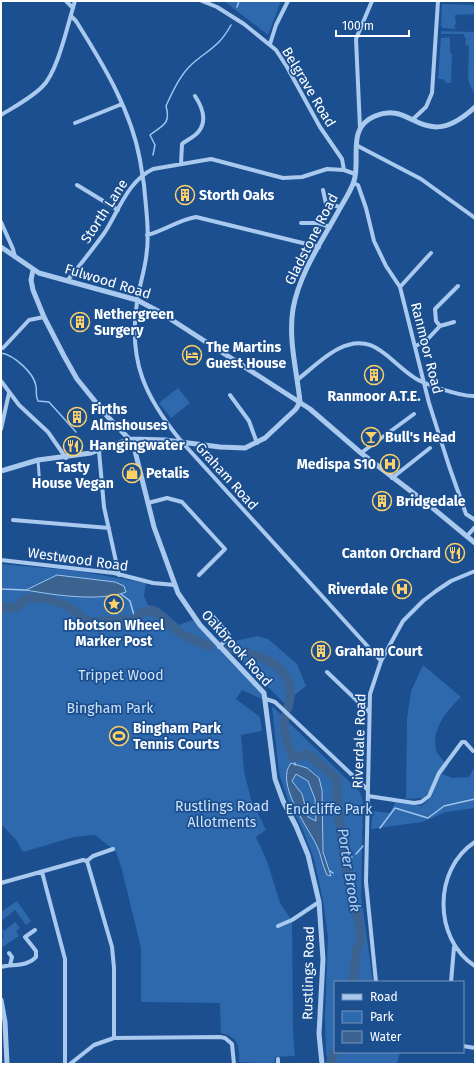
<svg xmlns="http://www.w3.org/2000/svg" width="476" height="1065" font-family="'Fira Sans',sans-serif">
	<rect width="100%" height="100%" fill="#1b4f8f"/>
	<path fill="#2e69ad" d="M 224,1 L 281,1 L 268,35 Z
		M 442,4 L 475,5 L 474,14 L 455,15 L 456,24 L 454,26 L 456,29 L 443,28 L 441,26 Z
		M 441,31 L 474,32 L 475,96 L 468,80 L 469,46 L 465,44 L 466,39 L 463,34 L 441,34 Z
		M 450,37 L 450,53 L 452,54 L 451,83 L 447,83 L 443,79 L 438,79 L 441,38 Z
		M 178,388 L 190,403 L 171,418 L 159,403 Z
		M 1,564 L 78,571 L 146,583 L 144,596 L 148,605 L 159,608 L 179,625 L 193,620 L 261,690 L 264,700 L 242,690 L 236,699 L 260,717 L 262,731 L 241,735 L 244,771 L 251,799 L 266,830 L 256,837 L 267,861 L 280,903 L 292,921 L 293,1032 L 295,1056 L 275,1057 L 274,1064 L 239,1062 C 240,1045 238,1037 221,1033 L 220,1003 L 141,1002 L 141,948 L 122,870 L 116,852 L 95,835 L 74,837 L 23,852 L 17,841 L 1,824 Z
		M 257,636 L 268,639 L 297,664 L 306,686 L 292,697 L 290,709 L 226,645 L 231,642 Z
		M 423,665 L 461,697 C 447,710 431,730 436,750 C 438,756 444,761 448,766 L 442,774 L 453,778 L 469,777 L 475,766 L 475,808 L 446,812 L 422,822 L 371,829 L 373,811 L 390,813 L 395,802 L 422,806 L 433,795 L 429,792 L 422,798 L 406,799 L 407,719 L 411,691 Z
		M 272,706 L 360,792 L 363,801 L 361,896 L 373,982 L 335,982 L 335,1052 L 400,1052 L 397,1064 L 328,1064 L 326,1052 L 325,1016 L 328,937 L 323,901 L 314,859 L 302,828 L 288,800 L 279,773 Z
		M 17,901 L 31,921 L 26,925 L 15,910 L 1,921 L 1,912 Z
		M 15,922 L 20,928 L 16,931 L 19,936 L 1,948 L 1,938 L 4,937 L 1,928 L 4,931 Z"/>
	<path fill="#3c6290" stroke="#9cc4f0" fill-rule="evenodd" d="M 57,575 L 115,582 L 124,586 L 126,592 C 99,602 54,595 26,590 Z
		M 291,763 L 307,768 L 319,778 L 322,790 L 323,852 L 331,876 L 327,875 C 322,865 321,853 316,844 C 306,825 275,782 291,763 ZM 296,774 L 308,781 L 315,799 L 316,821 L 308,817 L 302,794 L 292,781 Z"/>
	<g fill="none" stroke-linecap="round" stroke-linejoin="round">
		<path stroke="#9cc4f0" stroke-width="1.5" d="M 237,7 L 239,1
			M 153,155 L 155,145 L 150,135 C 163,125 171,124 166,106 C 173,91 180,75 192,64 C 209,49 219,47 231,25
			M 1,353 C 14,355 34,373 36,386 C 37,392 35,395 38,401 L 49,402 L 76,432
			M 1,589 L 26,590
			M 121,594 L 130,601 L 135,619
			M 294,758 L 295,765
			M 380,828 L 395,808 L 428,818 L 444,806 L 475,799
			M 356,854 L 363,846
			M 345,865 L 352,857
			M 330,871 L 333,873
			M 344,873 L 347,873"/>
		<path stroke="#3c6290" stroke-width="9" d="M 1,607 L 16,608 L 27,598 C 47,596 62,602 78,614 C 83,618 85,621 91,622 L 135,619 L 143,612 L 153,610 L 181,634 L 209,646
			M 229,648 C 260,656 300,664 288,708
			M 285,716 C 282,730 288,746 294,758 L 307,754 L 314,759 L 336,778 L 337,784 L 337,799 L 345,865 L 358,918 L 361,940 L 357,949 L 353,982
			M 330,1064 L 335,1052"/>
		<path stroke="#a9c9ee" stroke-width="3" d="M 38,460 L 40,487"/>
		<path stroke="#a9c9ee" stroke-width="4" d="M 66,1 L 73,8
			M 202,1 L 217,7 L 244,24 L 276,50 L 287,67 L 320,127 L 342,159 L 344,170
			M 71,16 L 76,21 C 103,64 131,110 140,160
			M 270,44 L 276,25 L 288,1
			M 1,115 C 14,107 31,98 42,87 C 58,72 68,23 75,1
			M 412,120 L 426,107 L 432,93 L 438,1
			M 75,123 L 122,104
			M 360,128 L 356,39 L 372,1
			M 356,145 L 421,179 L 475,218
			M 181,164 L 182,144 C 187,140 196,136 199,131 C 208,119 201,105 195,96
			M 353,183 L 358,185 L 366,208 L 374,241 L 386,266 L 400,287 L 429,403 L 449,466 L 466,514 L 475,520
			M 77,185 L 118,210
			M 144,185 C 146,209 150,234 146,258 C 144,273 139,287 137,302 C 128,361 145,397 181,441 L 381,661
			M 323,190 L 326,204 L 341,207
			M 1,222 L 13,249 L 15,257
			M 301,223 L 318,223 L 330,227
			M 147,235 C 164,231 178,220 196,217 L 319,247
			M 67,281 C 80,265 93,249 105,232 C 119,210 128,181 153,169 L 211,159 L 283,178 L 302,177 L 327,169 L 344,170 L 355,174
			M 400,287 L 431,253
			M 440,326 L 436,321 L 435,309 L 458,286
			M 415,346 L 425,342 L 440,326 L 454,322
			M 3,348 L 29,320 L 44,317
			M 297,380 C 310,370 324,356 338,349 C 373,331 387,359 412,376 C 422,384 462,397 475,396
			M 1,381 L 19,405 L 48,432 L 66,458
			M 230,395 L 249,421 L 257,443
			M 1,429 L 9,393
			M 99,451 L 104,507 L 119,575
			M 361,453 L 414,414
			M 392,478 L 430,448
			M 148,503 L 167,498 L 182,502 L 225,549 L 199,575
			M 13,520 L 109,528
			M 467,536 L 475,527
			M 1,560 L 114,573 L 153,583 L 175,585
			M 210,613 L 229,635 L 228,638 L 219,647
			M 327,672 L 369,712
			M 266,699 L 275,702 L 368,790
			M 368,796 L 414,803 L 421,802 L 429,796 L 439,773 L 462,742 L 465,742 L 473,751
			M 475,842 C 433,869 433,939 475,966
			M 87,861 L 112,947 L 114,968 L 114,1038
			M 42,872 L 65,959 L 65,1064
			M 1,883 L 83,860 L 87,861 L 93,856 L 113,849
			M 278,926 L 292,920 L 319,902
			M 9,953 L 12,957 L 10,965
			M 1,967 C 13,964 27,967 36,957 L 36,951 L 25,937 L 35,930
			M 376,982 L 366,882 L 370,694 L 381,661 L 403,621 L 423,601 L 436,591 L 451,581 L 475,571
			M 451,982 L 454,947
			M 463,1046 L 475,1048
			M 70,1064 L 94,1045 L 114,1038 L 220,1037 L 225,1038 L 232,1044 L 234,1064
			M 278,1064 L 278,1059"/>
		<path stroke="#a9c9ee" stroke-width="5" d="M 1,247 L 39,273 L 137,300 L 158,311 L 310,409 L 361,453 L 429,505 L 475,543
			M 33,270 L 31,280 L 33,290 L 44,317 L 64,356 L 77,379 L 107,416 L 133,443 L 154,527 L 178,593 L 200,625 L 264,693 L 275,779 L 283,801 L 296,826 L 308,855 L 319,902 L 323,959 L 319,1034 L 322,1064
			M 1,471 L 38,460 L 91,453 L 130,439 L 165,440 L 220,447 L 245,448 L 265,438 L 296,409 L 300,402 C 297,371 288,340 293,309 C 299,274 322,241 339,210 C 344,201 351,191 354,181 C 361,159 346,128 375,116 C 413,99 423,155 475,107
			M 1,1000 L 5,1022 L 7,1064"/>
		<path stroke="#a9c9ee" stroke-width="4" d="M 140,160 L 144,185"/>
	</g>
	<defs>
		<symbol id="building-ring" viewBox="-11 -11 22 22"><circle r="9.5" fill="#1b4f8f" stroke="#ffd166" stroke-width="1.5"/><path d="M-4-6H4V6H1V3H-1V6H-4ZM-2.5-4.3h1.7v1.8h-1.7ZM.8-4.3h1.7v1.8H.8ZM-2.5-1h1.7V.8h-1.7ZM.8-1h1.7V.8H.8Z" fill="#ffd166"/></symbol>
		<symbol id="hotel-ring" viewBox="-11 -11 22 22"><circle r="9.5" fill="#1b4f8f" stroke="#ffd166" stroke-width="1.5"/><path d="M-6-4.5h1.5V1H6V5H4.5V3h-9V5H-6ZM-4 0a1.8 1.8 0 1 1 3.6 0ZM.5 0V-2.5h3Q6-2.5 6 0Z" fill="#ffd166"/></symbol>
		<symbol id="bar-ring" viewBox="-11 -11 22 22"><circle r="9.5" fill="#1b4f8f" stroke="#ffd166" stroke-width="1.5"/><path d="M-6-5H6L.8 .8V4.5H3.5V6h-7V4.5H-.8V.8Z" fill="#ffd166"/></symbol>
		<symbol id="restaurant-ring" viewBox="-11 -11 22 22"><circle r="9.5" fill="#1b4f8f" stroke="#ffd166" stroke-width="1.5"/><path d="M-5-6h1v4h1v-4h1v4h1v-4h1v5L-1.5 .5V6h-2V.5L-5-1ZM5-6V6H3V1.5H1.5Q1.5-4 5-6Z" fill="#ffd166"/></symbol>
		<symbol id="hospital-ring" viewBox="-11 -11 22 22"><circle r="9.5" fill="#1b4f8f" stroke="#ffd166" stroke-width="1.5"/><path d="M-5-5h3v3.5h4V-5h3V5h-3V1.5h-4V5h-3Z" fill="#ffd166"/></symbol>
		<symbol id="shop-ring" viewBox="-11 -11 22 22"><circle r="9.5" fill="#1b4f8f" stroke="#ffd166" stroke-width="1.5"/><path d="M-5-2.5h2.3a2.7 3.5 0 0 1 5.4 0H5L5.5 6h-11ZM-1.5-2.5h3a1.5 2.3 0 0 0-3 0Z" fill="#ffd166"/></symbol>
		<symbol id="sight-ring" viewBox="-11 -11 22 22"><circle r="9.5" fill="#1b4f8f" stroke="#ffd166" stroke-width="1.5"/><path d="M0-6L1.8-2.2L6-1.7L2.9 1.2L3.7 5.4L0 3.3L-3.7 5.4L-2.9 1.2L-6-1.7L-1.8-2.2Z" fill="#ffd166"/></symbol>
		<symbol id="stadium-ring" viewBox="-11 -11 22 22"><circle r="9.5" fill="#1b4f8f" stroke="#ffd166" stroke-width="1.5"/><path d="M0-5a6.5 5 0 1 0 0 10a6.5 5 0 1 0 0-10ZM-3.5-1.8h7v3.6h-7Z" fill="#ffd166"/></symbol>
	</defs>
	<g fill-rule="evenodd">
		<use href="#building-ring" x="174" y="184" width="22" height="22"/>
		<use href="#building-ring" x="69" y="311" width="22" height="22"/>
		<use href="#hotel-ring" x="181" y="344" width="22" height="22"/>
		<use href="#building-ring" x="363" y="364" width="22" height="22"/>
		<use href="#building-ring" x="66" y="406" width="22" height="22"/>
		<use href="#bar-ring" x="360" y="426" width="22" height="22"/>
		<use href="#restaurant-ring" x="62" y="435" width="22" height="22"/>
		<use href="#hospital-ring" x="379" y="453" width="22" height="22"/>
		<use href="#shop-ring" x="121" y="462" width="22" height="22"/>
		<use href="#building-ring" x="371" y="490" width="22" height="22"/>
		<use href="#restaurant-ring" x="444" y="542" width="22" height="22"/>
		<use href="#hospital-ring" x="391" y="578" width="22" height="22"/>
		<use href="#sight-ring" x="103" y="593" width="22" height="22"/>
		<use href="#building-ring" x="310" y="640" width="22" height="22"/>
		<use href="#stadium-ring" x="108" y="725" width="22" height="22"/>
	</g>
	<g text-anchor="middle" stroke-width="3.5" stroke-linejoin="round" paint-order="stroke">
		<g font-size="14" fill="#fff" stroke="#1b4f8f">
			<text transform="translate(309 87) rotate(59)" y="5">Belgrave Road</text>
			<text transform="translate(104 211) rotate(-57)" y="5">Storth Lane</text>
			<text transform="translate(311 239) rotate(-63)" y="5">Gladstone Road</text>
			<text transform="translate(108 281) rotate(17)" y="5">Fulwood Road</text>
			<text transform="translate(427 348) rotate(76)" y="5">Ranmoor Road</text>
			<text transform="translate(227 476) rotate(48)" y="5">Graham Road</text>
			<text transform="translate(78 559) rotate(8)" y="5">Westwood Road</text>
			<text transform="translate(237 648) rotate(48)" y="5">Oakbrook Road</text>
			<text transform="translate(359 741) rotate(-88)" y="5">Riverdale Road</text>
			<text transform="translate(308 973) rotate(-89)" y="5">Rustlings Road</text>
		</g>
		<g font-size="14" font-weight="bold" fill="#fff" stroke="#1b4f8f" text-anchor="start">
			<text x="199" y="200">Storth Oaks</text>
			<text x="94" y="319">Nethergreen<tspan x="94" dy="16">Surgery</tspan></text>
			<text x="206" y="352">The Martins<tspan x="206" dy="16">Guest House</tspan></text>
			<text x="374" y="401" text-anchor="middle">Ranmoor A.T.E.</text>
			<text x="91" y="414">Firths<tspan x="91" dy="16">Almshouses</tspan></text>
			<text x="385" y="442">Bull's Head</text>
			<text x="376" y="469" text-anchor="end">Medispa S10</text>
			<text x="73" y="472" text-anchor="middle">Tasty<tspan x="73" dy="16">House Vegan</tspan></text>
			<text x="146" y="478">Petalis</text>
			<text x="396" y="506">Bridgedale</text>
			<text x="441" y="558" text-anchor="end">Canton Orchard</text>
			<text x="388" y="594" text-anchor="end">Riverdale</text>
			<text x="114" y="630" text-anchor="middle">Ibbotson Wheel<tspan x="114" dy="16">Marker Post</tspan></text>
			<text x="335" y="656">Graham Court</text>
			<text x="133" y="733">Bingham Park<tspan x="133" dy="16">Tennis Courts</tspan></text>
		</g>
		<g font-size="14" fill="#cfe3fa" stroke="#1b4f8f">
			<text x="121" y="680">Trippet Wood</text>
			<text x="110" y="713">Bingham Park</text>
			<text x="222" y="811">Rustlings Road<tspan x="222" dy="16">Allotments</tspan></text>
			<text x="329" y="814">Endcliffe Park</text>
		</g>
		<g font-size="15" font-weight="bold" fill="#fff" stroke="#1b4f8f">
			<text x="137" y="450">Hangingwater</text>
		</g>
		<g font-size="15" font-style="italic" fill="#b5d3f5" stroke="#1b4f8f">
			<text transform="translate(349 870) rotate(81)" y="5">Porter Brook</text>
		</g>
	</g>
	<rect width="476" height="1065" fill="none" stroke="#ffffff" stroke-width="4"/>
	<rect x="334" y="981" width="130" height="72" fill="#1b4f8f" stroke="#7695bc"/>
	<rect x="342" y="994" width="20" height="6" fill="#a9c9ee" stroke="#7695bc"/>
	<text x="370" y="1001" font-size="12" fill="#ffffff">Road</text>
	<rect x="342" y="1011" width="20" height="12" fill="#2e69ad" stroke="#7695bc"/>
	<text x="370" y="1021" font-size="12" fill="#ffffff">Park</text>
	<rect x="342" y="1031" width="20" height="12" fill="#3c6290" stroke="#7695bc"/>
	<text x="370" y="1041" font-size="12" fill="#ffffff">Water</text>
	<path d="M336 30v6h73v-6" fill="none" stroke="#ffffff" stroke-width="2"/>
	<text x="342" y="30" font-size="12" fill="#ffffff" stroke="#1b4f8f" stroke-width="3" paint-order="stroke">100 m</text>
</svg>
